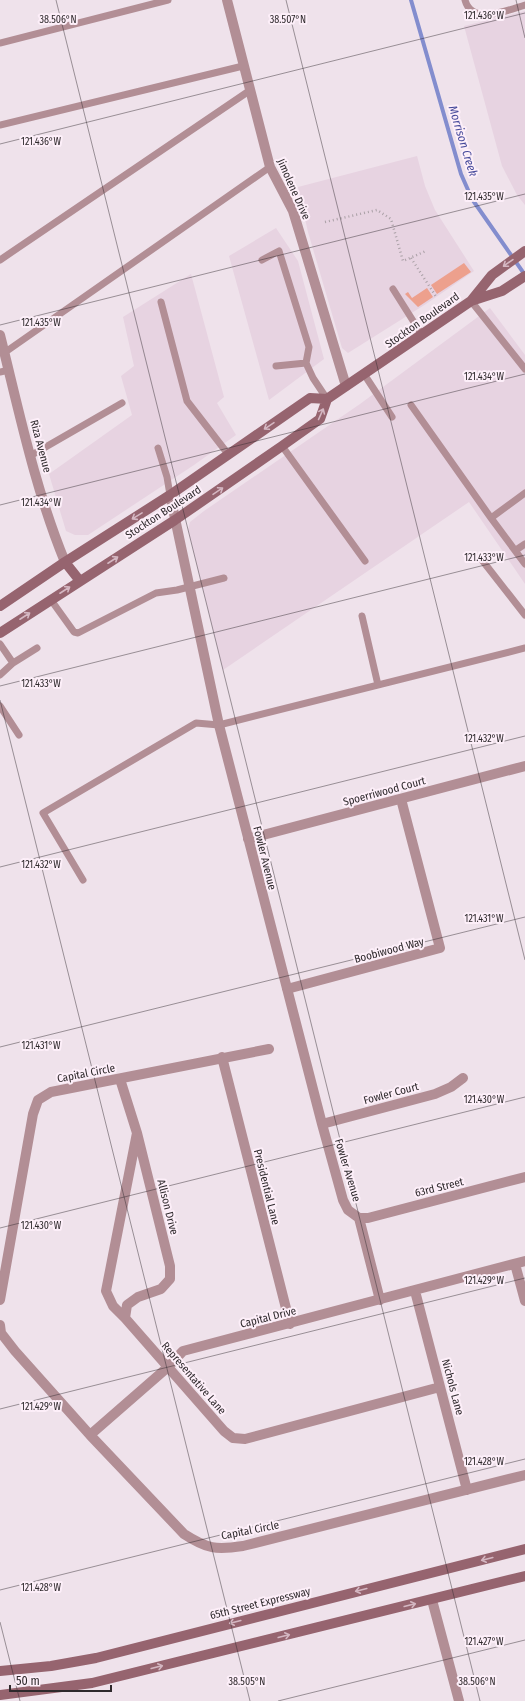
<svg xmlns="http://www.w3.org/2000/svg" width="525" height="1701" font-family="'Fira Sans Condensed',sans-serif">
	<rect width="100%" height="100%" fill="#efe2eb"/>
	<path fill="#e7d3e1" d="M 525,11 L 525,205 L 517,195 L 502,166 L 464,26 Z
		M 417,156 L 425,186 L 435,210 L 474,271 L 426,304 L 348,353 L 342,348 L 308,232 L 298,187 Z
		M 276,228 L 298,261 L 324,359 L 269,400 L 229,256 Z
		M 191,274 L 224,397 L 217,403 L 236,435 L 194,465 L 88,535 L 75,535 L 66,531 L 49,474 L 132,415 L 121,376 L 134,366 L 123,317 Z
		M 490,308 L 525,355 L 525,584 L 469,502 L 223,670 L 188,530 L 190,522 L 204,511 L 360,404 Z"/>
	<path fill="#eda08d" d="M 464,263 L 471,272 L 437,294 L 431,285 Z
		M 427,288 L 433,297 L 418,307 L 405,294 L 408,292 L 412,298 Z"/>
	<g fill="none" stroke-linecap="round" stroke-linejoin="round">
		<path stroke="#838dce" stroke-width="4" d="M 411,0 L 461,174 L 472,199 L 525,275"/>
		<path stroke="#aaa0a6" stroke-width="2.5" stroke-dasharray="1 3" stroke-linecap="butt" d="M 325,222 L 377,210 L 391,219 L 403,261 L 426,251
			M 411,258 L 437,298"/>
		<path stroke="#b28e95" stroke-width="7" d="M 465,0 C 472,26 508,10 525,5
			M 0,43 L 168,0
			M 0,125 L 243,66
			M 0,260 L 249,91
			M 262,260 L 279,251 L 309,347 L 306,363 L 313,378 L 327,399
			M 393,289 L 422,335
			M 471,301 L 525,369
			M 161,302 L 187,401 L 228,454
			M 4,353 L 270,167
			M 276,366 L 306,363
			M 0,372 L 9,370
			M 364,374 L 392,417
			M 411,405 L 491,518 L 525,564
			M 282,446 L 365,561
			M 158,448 L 167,477 L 170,495
			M 30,456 L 122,403
			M 491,518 L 525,493
			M 516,550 L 525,544
			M 482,560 L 525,615
			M 51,600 L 74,632 L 78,633 L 156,593 L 177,590 L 224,578
			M 362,616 L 378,685
			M 0,644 L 13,663
			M 0,675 L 13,663 L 37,648
			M 0,706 L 19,735
			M 83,880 L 43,813 L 196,723 L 219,725 L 525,648"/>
		<path stroke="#b28e95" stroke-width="10" d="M 227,0 L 270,167 L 293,211 L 346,386
			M 0,335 C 19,411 35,489 65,562
			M 170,495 L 219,725 L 322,1124 L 343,1200 L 348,1210 L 359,1218
			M 248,839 L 525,766
			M 287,989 L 440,948 L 401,799
			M 222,1057 L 290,1324
			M 120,1079 L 137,1133 L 170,1266 L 170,1279 L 161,1289 L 138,1297 L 127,1305 L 125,1318
			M 322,1124 L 435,1094 L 451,1087 L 463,1078
			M 137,1133 L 106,1291 L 113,1306 L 125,1318 L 224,1431 L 233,1438 L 245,1439 L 440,1387
			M 359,1218 L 368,1218 L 525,1177
			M 359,1218 L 380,1300
			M 515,1264 L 525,1301
			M 415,1291 L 467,1490
			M 0,1300 L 33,1114 L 38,1100 L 51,1092 L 269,1049
			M 0,1325 L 1,1333 L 15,1351 L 90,1435 L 184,1534 C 207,1549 216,1550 243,1546 L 525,1475
			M 90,1435 L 168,1367 L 183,1351 L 525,1261
			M 432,1600 L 459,1701"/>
		<path stroke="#96646f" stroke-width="10" d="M 471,301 L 492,275 L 525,251
			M 65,562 L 80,581
			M 0,606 L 65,562 L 170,495 L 310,398 L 327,399
			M 0,633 L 175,520 L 282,446 L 320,419 L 327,399 L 471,301 L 502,291 L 525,276
			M 0,1671 L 51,1666 L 96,1658 L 525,1549
			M 0,1695 L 92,1683 L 525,1576"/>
	</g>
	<defs><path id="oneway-shaft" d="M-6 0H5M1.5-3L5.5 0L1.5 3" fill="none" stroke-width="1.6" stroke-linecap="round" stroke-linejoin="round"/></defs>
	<g stroke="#d4b7c2">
		<use href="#oneway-shaft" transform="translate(508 263) rotate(145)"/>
		<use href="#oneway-shaft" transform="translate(321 414) rotate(-66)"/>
		<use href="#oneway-shaft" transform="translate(269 426) rotate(146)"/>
		<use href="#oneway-shaft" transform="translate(218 491) rotate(-34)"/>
		<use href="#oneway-shaft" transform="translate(137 516) rotate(148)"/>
		<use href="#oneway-shaft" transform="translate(113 560) rotate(-33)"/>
		<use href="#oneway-shaft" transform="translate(65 590) rotate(-33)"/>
		<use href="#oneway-shaft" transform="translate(25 616) rotate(-33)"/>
		<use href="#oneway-shaft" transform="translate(487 1559) rotate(166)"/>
		<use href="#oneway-shaft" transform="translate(361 1590) rotate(166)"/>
		<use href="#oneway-shaft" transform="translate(410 1605) rotate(-14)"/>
		<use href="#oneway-shaft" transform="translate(235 1622) rotate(166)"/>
		<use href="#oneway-shaft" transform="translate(284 1636) rotate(-14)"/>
		<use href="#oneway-shaft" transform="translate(157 1667) rotate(-14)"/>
	</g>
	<path fill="none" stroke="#2e292c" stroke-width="1" stroke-opacity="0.45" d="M 56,0 L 480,1701M 286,0 L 525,960M 516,0 L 525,38M 0,144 L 525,13M 0,325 L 525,194M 0,505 L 525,374M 0,686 L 525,555M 0,700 L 250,1701M 0,867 L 525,736M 0,1047 L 525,917M 0,1228 L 525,1097M 0,1409 L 525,1278M 0,1590 L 525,1459M 0,1622 L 20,1701M 278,1701 L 525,1640"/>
	<g text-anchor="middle" stroke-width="4" stroke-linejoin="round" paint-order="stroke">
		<g font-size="11" fill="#2e292c" stroke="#fdeff9">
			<text transform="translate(294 189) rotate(66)" y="4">Jimolene Drive</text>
			<text transform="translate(422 320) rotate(-35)" y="4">Stockton Boulevard</text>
			<text transform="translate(41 446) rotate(75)" y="4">Riza Avenue</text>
			<text transform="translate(163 512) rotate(-33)" y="4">Stockton Boulevard</text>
			<text transform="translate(384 791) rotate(-15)" y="4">Spoerriwood Court</text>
			<text transform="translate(265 858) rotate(76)" y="4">Fowler Avenue</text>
			<text transform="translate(389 950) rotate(-15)" y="4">Boobiwood Way</text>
			<text transform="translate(86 1073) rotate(-11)" y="4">Capital Circle</text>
			<text transform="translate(391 1093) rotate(-15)" y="4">Fowler Court</text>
			<text transform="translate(348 1170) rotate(73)" y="4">Fowler Avenue</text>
			<text transform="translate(267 1187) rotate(76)" y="4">Presidential Lane</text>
			<text transform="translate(439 1187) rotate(-14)" y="4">63rd Street</text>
			<text transform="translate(168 1207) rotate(76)" y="4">Allison Drive</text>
			<text transform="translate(268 1317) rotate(-14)" y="4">Capital Drive</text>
			<text transform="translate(194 1378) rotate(49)" y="4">Representative Lane</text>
			<text transform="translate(453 1387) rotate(75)" y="4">Nichols Lane</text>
			<text transform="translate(250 1530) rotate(-11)" y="4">Capital Circle</text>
			<text transform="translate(260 1603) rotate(-14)" y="4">65th Street Expressway</text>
		</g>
		<g font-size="12" font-style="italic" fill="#45499a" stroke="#fdeff9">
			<text transform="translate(463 141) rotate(73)" y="4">Morrison Creek</text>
		</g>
	</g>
	<g font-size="10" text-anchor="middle" fill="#2e292c" stroke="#fdeff9" stroke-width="4" stroke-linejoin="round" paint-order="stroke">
		<text x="484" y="19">121.436°W</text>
		<text x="58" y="23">38.506°N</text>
		<text x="288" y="23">38.507°N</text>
		<text x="41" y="145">121.436°W</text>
		<text x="484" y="200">121.435°W</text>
		<text x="41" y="326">121.435°W</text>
		<text x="484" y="380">121.434°W</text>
		<text x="41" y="506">121.434°W</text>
		<text x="484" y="561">121.433°W</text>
		<text x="41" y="687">121.433°W</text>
		<text x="484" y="742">121.432°W</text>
		<text x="41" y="868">121.432°W</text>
		<text x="484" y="922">121.431°W</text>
		<text x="41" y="1049">121.431°W</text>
		<text x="484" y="1103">121.430°W</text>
		<text x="41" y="1229">121.430°W</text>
		<text x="484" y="1284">121.429°W</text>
		<text x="41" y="1410">121.429°W</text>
		<text x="484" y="1465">121.428°W</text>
		<text x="41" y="1591">121.428°W</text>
		<text x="484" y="1645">121.427°W</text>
		<text x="247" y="1685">38.505°N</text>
		<text x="477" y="1685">38.506°N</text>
	</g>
	<path d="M10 1685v6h101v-6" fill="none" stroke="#2e292c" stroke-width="2"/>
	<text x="16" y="1685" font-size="12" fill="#2e292c" stroke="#fdeff9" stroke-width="3" paint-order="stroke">50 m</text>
</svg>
